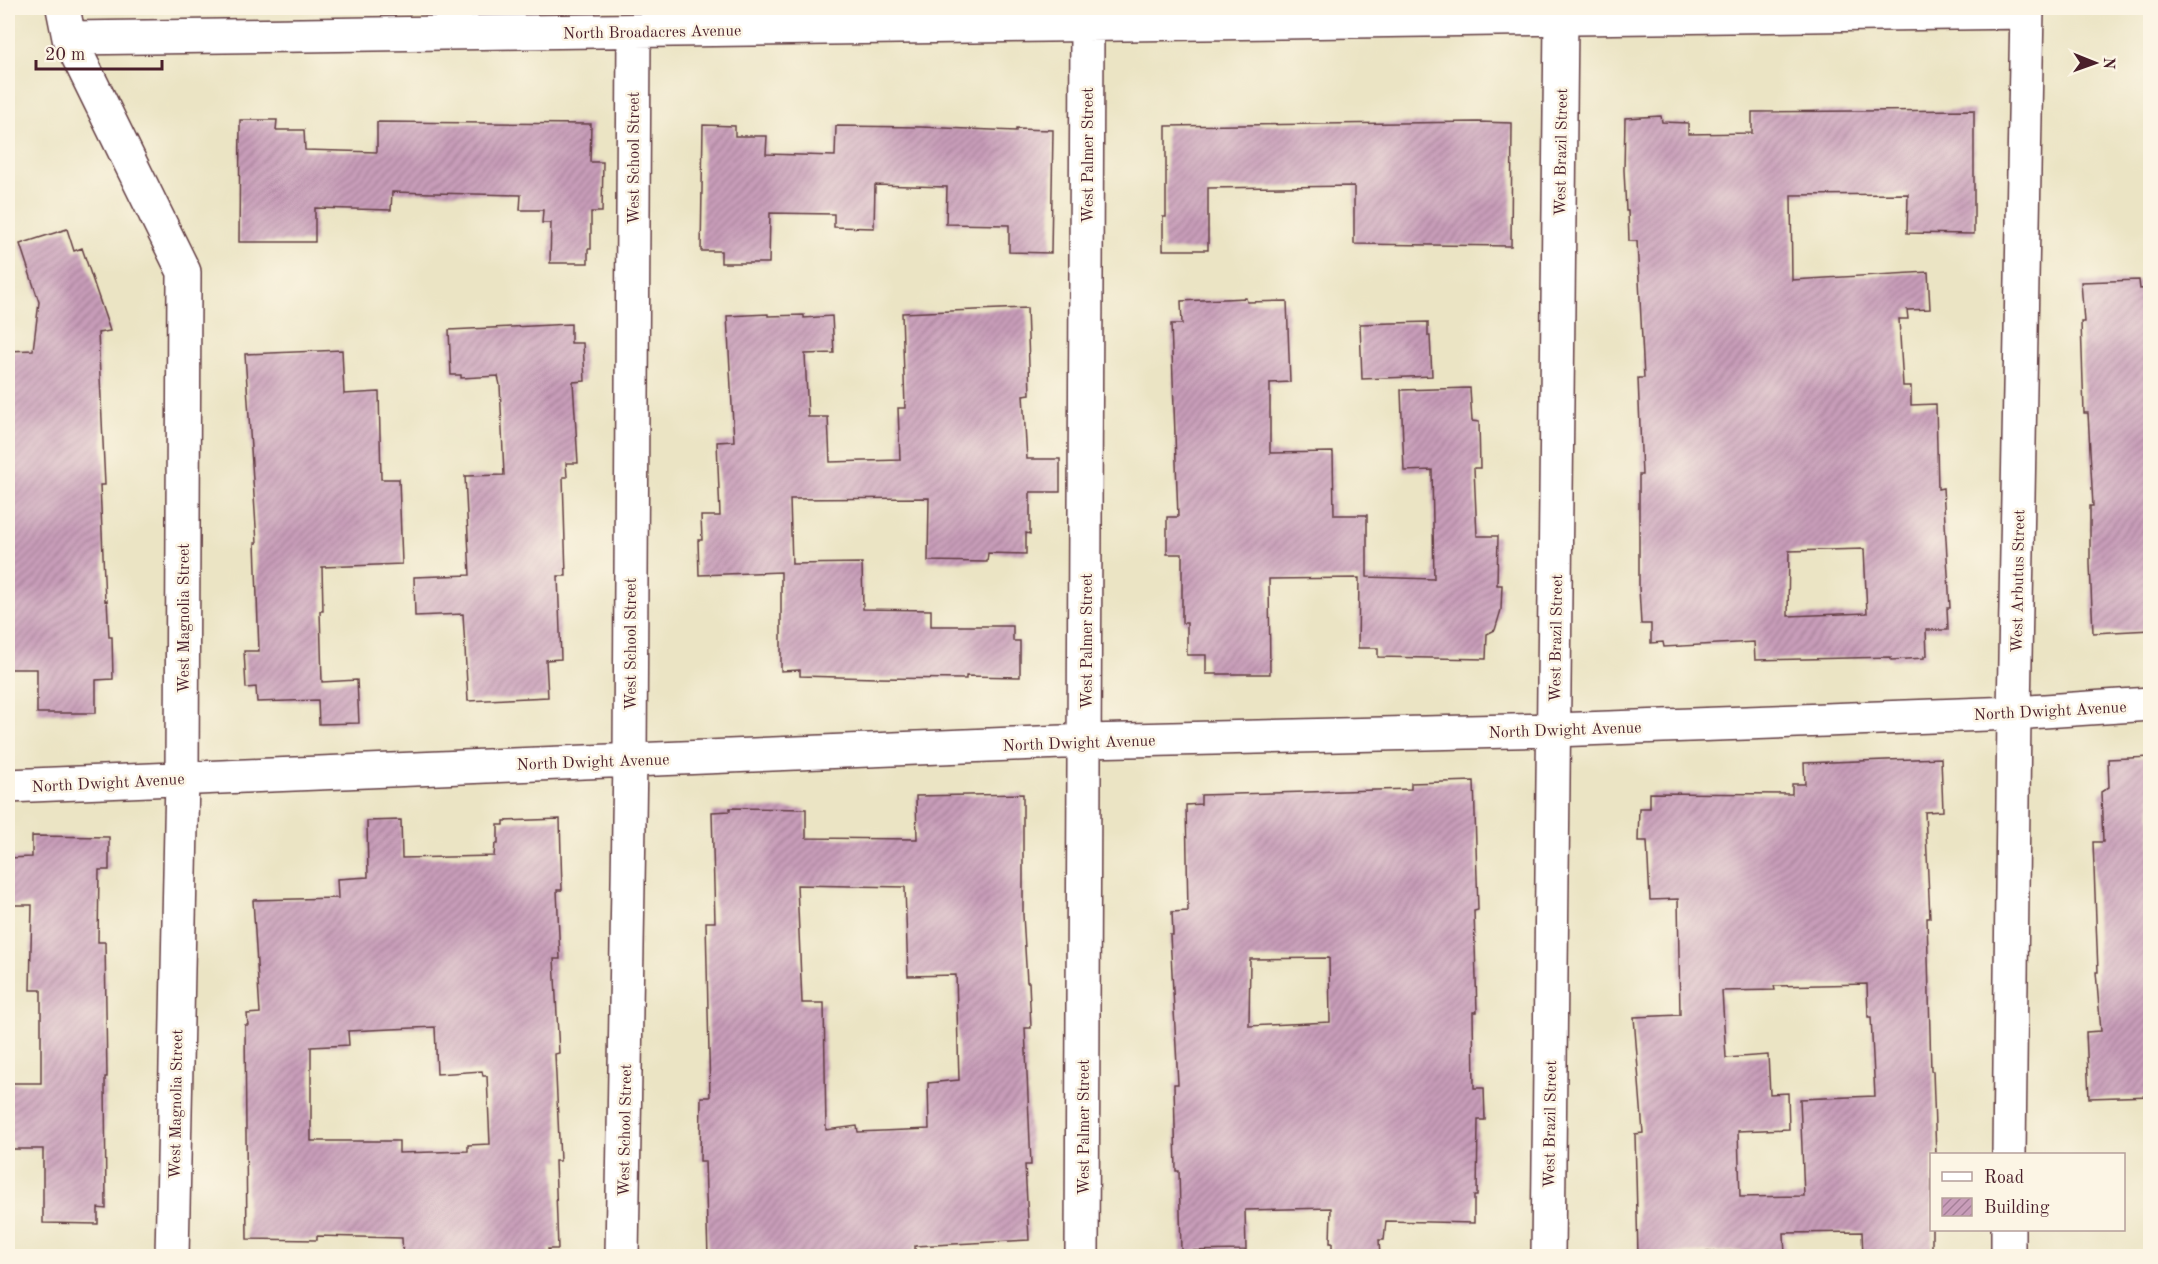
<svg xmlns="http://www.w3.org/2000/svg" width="2158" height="1264" font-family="'Old Standard TT',serif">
	<defs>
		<pattern id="building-hatch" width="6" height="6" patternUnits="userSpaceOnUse" patternTransform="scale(1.5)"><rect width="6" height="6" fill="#c89db9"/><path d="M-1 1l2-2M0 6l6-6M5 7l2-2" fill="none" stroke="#a47f97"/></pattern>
	</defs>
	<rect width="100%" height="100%" fill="#fcf5e5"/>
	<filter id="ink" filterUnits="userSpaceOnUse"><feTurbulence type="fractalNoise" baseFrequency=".0167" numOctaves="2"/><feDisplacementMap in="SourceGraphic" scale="12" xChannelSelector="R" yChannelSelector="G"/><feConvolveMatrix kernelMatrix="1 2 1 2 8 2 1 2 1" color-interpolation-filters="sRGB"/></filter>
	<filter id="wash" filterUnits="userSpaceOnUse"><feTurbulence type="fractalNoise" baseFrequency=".008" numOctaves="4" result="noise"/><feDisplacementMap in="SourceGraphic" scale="24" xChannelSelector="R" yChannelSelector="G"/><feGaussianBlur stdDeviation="1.35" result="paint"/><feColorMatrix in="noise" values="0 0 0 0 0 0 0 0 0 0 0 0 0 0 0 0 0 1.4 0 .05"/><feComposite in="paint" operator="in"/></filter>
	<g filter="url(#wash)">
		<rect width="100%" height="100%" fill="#ebe4c4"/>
		<g id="blocks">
			<path fill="url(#building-hatch)" fill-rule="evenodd" d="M 1974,110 L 1974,234 L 1907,233 L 1908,194 L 1791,195 L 1792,280 L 1928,272 L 1930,309 L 1907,310 L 1908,319 L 1899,319 L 1903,386 L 1911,386 L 1911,405 L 1936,404 L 1938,489 L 1943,488 L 1950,608 L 1947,608 L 1948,630 L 1926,630 L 1927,656 L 1924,656 L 1924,658 L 1891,660 L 1891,657 L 1755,660 L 1754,642 L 1664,647 L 1663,642 L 1651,643 L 1651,624 L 1641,624 L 1639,588 L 1639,475 L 1642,475 L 1638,378 L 1644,378 L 1637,241 L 1629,241 L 1628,211 L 1626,211 L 1624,170 L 1625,118 L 1661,116 L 1662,122 L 1688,123 L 1688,134 L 1752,133 L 1752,112 ZM 1864,549 L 1867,613 L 1788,616 L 1789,551 Z
				M 240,120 L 277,120 L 276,130 L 304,130 L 305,150 L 377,152 L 377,122 L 591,124 L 590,162 L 603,162 L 602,212 L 591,212 L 591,249 L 588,249 L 588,263 L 550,263 L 551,223 L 542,223 L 543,210 L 520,210 L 521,195 L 392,192 L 391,210 L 315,208 L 315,242 L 239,242 Z
				M 1478,122 L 1512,123 L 1511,246 L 1354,244 L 1354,186 L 1208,188 L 1208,250 L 1163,250 L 1163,217 L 1166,217 L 1166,126 Z
				M 703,125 L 735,126 L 735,136 L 767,136 L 766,154 L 835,156 L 836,126 L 920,127 L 1016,131 L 1016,129 L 1053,130 L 1051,253 L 1009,252 L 1009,225 L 946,224 L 947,187 L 875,185 L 874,228 L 834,227 L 834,214 L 770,213 L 769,263 L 721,263 L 721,251 L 701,251 Z
				M 67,229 L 74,251 L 82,248 L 110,331 L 98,333 L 105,485 L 100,485 L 105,601 L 107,600 L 109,637 L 112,637 L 113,679 L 96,680 L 96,713 L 37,713 L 37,669 L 9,669 L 8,351 L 33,350 L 39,302 L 20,244 Z
				M 2139,280 L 2140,289 L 2151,288 L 2151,630 L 2093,633 L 2090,564 L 2090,506 L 2093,506 L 2088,413 L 2084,413 L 2081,322 L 2084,322 L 2081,282 Z
				M 1246,298 L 1247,302 L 1287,301 L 1290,382 L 1270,383 L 1270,453 L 1333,452 L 1334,515 L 1367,515 L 1367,577 L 1434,579 L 1432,470 L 1404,471 L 1401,390 L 1470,388 L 1472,421 L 1479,422 L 1480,468 L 1474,468 L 1477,536 L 1498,536 L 1497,585 L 1502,585 L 1501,610 L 1495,630 L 1487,634 L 1486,659 L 1378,657 L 1378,648 L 1358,648 L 1359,578 L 1269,579 L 1270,674 L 1206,674 L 1206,655 L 1187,655 L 1187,623 L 1182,623 L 1182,554 L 1167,554 L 1167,517 L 1178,517 L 1171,324 L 1182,324 L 1181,301 Z
				M 1027,308 L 1030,394 L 1023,395 L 1027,459 L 1060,459 L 1060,492 L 1030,492 L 1030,534 L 1026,533 L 1026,554 L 988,553 L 987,562 L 928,561 L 929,498 L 790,499 L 792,564 L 862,563 L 863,609 L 931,610 L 931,626 L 1013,626 L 1013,641 L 1020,641 L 1020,677 L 966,676 L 966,679 L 876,678 L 800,676 L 800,670 L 781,671 L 781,572 L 699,575 L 698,540 L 702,540 L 701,516 L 720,516 L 717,442 L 734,441 L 727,316 L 768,314 L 768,316 L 804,315 L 804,318 L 832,316 L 834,353 L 805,354 L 808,417 L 828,417 L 830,462 L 900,460 L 898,408 L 905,408 L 902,313 Z
				M 1428,322 L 1428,336 L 1430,336 L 1432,376 L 1362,379 L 1360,324 Z
				M 571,324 L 571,343 L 583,343 L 585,381 L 573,382 L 578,463 L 566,463 L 567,477 L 563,477 L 566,576 L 558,576 L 561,659 L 546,660 L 548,697 L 468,701 L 463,614 L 415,616 L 414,577 L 470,575 L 465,476 L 504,475 L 500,385 L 498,376 L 461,378 L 461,375 L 451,375 L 449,330 Z
				M 342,350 L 344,394 L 379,392 L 381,479 L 399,479 L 402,564 L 322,567 L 323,611 L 320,611 L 322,682 L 357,680 L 359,723 L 319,724 L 318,700 L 257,702 L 256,687 L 246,688 L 244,651 L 259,651 L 255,543 L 257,543 L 245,354 Z
				M 2151,757 L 2151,1096 L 2089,1098 L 2086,1032 L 2101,1031 L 2096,972 L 2098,972 L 2093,842 L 2103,842 L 2101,792 L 2109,787 L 2108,759 Z
				M 1941,758 L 1943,811 L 1925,812 L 1930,918 L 1927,918 L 1931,1071 L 1933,1071 L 1936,1155 L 1932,1155 L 1932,1257 L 1863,1257 L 1862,1232 L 1784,1233 L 1785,1257 L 1743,1257 L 1742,1251 L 1638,1255 L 1635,1134 L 1643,1133 L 1634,1017 L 1680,1015 L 1678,899 L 1650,900 L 1647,841 L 1638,841 L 1639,808 L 1650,808 L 1650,793 L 1792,794 L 1792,784 L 1805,784 L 1804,763 ZM 1867,984 L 1868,1017 L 1871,1017 L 1875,1096 L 1800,1099 L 1804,1196 L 1740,1197 L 1738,1131 L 1789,1129 L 1788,1093 L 1770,1094 L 1768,1055 L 1726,1058 L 1722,991 L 1775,990 L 1774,986 Z
				M 1474,781 L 1478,910 L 1474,911 L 1477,1012 L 1473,1012 L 1474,1088 L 1484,1088 L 1485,1120 L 1478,1120 L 1477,1196 L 1474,1196 L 1474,1223 L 1386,1221 L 1384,1240 L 1379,1240 L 1380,1257 L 1332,1257 L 1332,1243 L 1330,1243 L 1331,1208 L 1245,1210 L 1246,1250 L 1181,1251 L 1179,1171 L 1176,1171 L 1174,1084 L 1178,1084 L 1170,935 L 1173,935 L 1172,912 L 1188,911 L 1186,805 L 1201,804 L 1201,795 L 1411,789 L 1411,783 ZM 1329,958 L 1330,1022 L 1249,1026 L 1250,959 Z
				M 1023,794 L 1023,915 L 1027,982 L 1029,982 L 1031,1028 L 1025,1028 L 1031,1165 L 1025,1165 L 1029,1240 L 915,1246 L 915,1252 L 911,1252 L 911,1257 L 708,1257 L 705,1161 L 700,1161 L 701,1097 L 710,1097 L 706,922 L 715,922 L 712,812 L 730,811 L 730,808 L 806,809 L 806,838 L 917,839 L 916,796 ZM 797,885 L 905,887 L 908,976 L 956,975 L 959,1080 L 928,1083 L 929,1129 L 858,1132 L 857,1126 L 826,1130 L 824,1003 L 802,1003 Z
				M 560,819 L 562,890 L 557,890 L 560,959 L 554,959 L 559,1053 L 555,1054 L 560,1161 L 555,1161 L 558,1249 L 548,1249 L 549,1257 L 403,1257 L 402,1238 L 317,1236 L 317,1240 L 247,1239 L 245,1025 L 248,1025 L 247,1014 L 260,1013 L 253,900 L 338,898 L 337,879 L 368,877 L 367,821 L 401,820 L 402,858 L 494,856 L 495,844 L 498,844 L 498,825 L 504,825 L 504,821 ZM 435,1027 L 437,1074 L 482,1071 L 483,1076 L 487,1076 L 490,1144 L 468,1145 L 468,1151 L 399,1153 L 399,1141 L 311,1141 L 311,1047 L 349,1045 L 348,1031 Z
				M 32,836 L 109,837 L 109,870 L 99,870 L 98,942 L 105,942 L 107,1077 L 105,1077 L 106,1209 L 98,1208 L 98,1224 L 43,1223 L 43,1149 L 12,1149 L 12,1142 L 8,1141 L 8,1083 L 41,1083 L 41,990 L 30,990 L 32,905 L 8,905 L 8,858 L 32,857 Z"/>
		</g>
	</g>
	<g filter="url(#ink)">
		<use href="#blocks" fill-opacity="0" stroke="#623d42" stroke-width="1.5"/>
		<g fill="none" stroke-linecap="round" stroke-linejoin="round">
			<defs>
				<path id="minor" d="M 63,8 L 69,38 L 184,272 L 182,778 L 172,1256
					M 69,38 L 2027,12
					M 8,786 L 1086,741 L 1554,730 L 2014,713 L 2150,704
					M 2009,1154 L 2014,713 L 2027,8
					M 622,1256 L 630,759 L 634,31
					M 1082,1256 L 1087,25
					M 1548,1256 L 1561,19
					M 2008,1256 L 2008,1230"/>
			</defs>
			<use href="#minor" stroke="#623d42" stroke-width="36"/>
			<use href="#minor" stroke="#fff" stroke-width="33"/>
		</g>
	</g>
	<g text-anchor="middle" stroke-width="5" stroke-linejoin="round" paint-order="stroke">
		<g font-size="16" fill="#4a1f2b" stroke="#fcf5e5">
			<text transform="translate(652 31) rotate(-1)" y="6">North Broadacres Avenue</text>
			<text transform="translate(1560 152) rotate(-89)" y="6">West Brazil Street</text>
			<text transform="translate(1087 155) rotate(-90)" y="6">West Palmer Street</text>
			<text transform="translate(633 158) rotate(-90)" y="6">West School Street</text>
			<text transform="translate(2017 581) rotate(-89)" y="6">West Arbutus Street</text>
			<text transform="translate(183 618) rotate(-90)" y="6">West Magnolia Street</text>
			<text transform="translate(1555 638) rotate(-89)" y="6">West Brazil Street</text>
			<text transform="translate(1086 641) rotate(-90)" y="6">West Palmer Street</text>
			<text transform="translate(630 644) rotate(-90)" y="6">West School Street</text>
			<text transform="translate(2050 710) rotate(-3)" y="6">North Dwight Avenue</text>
			<text transform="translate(1565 729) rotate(-2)" y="6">North Dwight Avenue</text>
			<text transform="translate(1079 742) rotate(-2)" y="6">North Dwight Avenue</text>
			<text transform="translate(593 761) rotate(-2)" y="6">North Dwight Avenue</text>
			<text transform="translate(108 782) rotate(-3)" y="6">North Dwight Avenue</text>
			<text transform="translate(175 1104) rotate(-89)" y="6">West Magnolia Street</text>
			<text transform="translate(1549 1124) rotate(-89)" y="6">West Brazil Street</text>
			<text transform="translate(1083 1127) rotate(-90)" y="6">West Palmer Street</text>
			<text transform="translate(624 1130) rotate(-89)" y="6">West School Street</text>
		</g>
	</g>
	<rect width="2158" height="1264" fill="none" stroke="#fcf5e5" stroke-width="30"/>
	<rect x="1930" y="1153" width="195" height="78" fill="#fcf5e5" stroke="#b59f9b" stroke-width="1.5"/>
	<rect x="1942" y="1172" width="30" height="9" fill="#ffffff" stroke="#b59f9b" stroke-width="1.5"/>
	<text x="1984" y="1183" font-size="18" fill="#4a1f2b">Road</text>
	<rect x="1942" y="1198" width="30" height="18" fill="url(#building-hatch)" stroke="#b59f9b" stroke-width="1.5"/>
	<text x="1984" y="1213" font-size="18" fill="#4a1f2b">Building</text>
	<g transform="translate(2095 63) rotate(91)" stroke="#fcf5e5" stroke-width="4.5" paint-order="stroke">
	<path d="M0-4.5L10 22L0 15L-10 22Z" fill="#4a1f2b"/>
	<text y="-9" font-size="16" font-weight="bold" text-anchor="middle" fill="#4a1f2b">N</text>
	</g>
	<path d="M36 60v9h126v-9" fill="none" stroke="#4a1f2b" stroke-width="3"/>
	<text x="45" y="60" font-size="18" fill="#4a1f2b" stroke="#fcf5e5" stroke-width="4.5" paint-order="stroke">20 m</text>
</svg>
